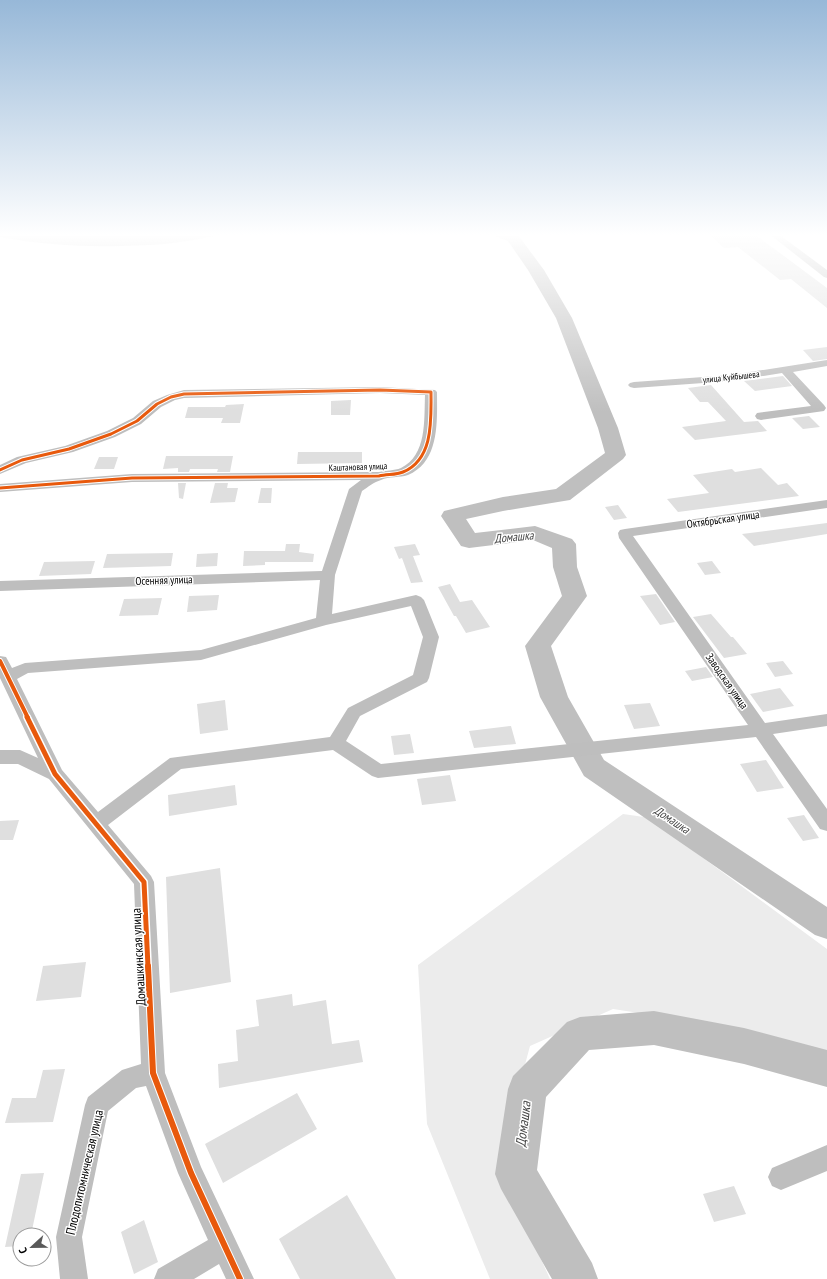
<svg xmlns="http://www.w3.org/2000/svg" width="827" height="1279" font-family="'PT Sans Narrow',sans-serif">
	<rect width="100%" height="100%" fill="#fff"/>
	<path fill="#ececec" d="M 623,814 L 644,817 L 661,827 L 827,949 L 827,1052 L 744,1029 L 613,1009 L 530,1046 L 498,1165 L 550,1279 L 490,1279 L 427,1124 L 418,965 Z"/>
	<path fill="#bfbfbf" d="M 0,233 L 234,233 C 211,236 187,242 164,244 C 109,248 54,247 0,237 Z"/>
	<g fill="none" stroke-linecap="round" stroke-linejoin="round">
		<path fill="#bfbfbf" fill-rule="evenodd" d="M 493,233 L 512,233 L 518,235 L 544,270 L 572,318 L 618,428 L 626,455 L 623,459 L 570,500 L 503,511 L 466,519 L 475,533 L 535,526 L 572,539 L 576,544 L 577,567 L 587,596 L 551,646 L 568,697 L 604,760 L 827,907 L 827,939 L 815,935 L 584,776 L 540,697 L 525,646 L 562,596 L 553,567 L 552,548 L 533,540 L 469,548 L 461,546 L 441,516 L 444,511 L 503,497 L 556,489 L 605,453 L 598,428 L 556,318 L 528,270 L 508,241 L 495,236 Z
			M 654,1011 L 744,1028 L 827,1050 L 827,1087 L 744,1064 L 654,1045 L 589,1050 L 546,1097 L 537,1170 L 592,1263 L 598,1279 L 552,1279 L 501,1189 L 495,1174 L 508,1089 L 513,1076 L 567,1022 L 580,1017 Z"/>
	</g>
	<path fill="#dfdfdf" d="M 708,233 L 731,233 L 731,234 L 753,233 L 827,288 L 827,308 L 791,279 L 780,280 L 738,247 L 724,248 Z
		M 827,347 L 827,359 L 813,361 L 803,350 Z
		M 783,376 L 792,386 L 755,391 L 744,381 Z
		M 711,385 L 744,422 L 758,421 L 767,431 L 695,440 L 682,427 L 726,421 L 708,402 L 700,402 L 688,388 Z
		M 351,400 L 350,415 L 331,415 L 331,401 Z
		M 244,404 L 240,423 L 221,423 L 223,418 L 185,418 L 188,407 L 225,407 L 226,405 Z
		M 809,416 L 820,427 L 803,429 L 792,418 Z
		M 298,452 L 362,452 L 362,463 L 297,464 Z
		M 166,456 L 233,456 L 230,472 L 217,472 L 218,469 L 190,469 L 189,472 L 178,472 L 178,468 L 163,469 Z
		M 99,457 L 118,457 L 114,469 L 94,469 Z
		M 761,468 L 778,485 L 787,483 L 799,496 L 678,512 L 667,499 L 709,493 L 693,475 L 732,469 L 735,472 Z
		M 178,483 L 186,483 L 183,499 L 179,498 Z
		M 215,483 L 228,483 L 227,488 L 238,488 L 235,502 L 210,503 Z
		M 261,488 L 272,488 L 271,503 L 258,503 Z
		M 618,505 L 627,518 L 614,520 L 605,507 Z
		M 827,523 L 827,534 L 754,546 L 742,534 Z
		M 286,544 L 300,544 L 299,552 L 314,554 L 313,562 L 265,562 L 265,565 L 243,566 L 244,551 L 285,551 Z
		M 415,544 L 420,555 L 413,556 L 423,582 L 411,583 L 402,558 L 399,559 L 394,547 Z
		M 173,553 L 171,566 L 103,568 L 107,554 Z
		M 218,553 L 217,566 L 196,567 L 197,554 Z
		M 95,561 L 91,574 L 39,576 L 44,562 Z
		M 712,561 L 721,573 L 705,575 L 697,563 Z
		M 450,584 L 460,602 L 472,600 L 490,627 L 466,633 L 456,616 L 454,616 L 438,587 Z
		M 656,594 L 675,622 L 660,625 L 640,596 Z
		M 219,595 L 217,610 L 187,612 L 189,596 Z
		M 162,598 L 158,615 L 119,616 L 124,599 Z
		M 711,614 L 731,637 L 733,637 L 747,654 L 724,658 L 693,617 Z
		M 783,661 L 793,674 L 775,677 L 766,663 Z
		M 706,667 L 713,677 L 692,681 L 685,671 Z
		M 780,688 L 794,706 L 763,712 L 750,694 Z
		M 225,700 L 228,730 L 200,734 L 197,704 Z
		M 650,703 L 660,726 L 634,729 L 624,705 Z
		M 511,726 L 516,744 L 474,748 L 469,731 Z
		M 410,734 L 414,753 L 394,755 L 391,736 Z
		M 766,760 L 784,788 L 757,792 L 740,764 Z
		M 450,775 L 456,801 L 422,805 L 417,779 Z
		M 235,785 L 237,805 L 169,816 L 168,795 Z
		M 804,815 L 819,838 L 803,841 L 787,818 Z
		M 19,820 L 13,840 L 0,840 L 0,821 Z
		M 220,868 L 231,982 L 170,993 L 166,877 Z
		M 86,962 L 81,997 L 36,1001 L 43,966 Z
		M 292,994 L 293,1006 L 326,1000 L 332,1044 L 359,1040 L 363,1062 L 219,1088 L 218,1064 L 238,1061 L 236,1030 L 259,1026 L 256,1000 Z
		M 65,1069 L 53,1122 L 5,1123 L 12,1098 L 36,1098 L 43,1070 Z
		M 297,1093 L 317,1129 L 223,1183 L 205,1144 Z
		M 44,1173 L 31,1235 L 20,1235 L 20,1246 L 5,1247 L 21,1174 Z
		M 734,1186 L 746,1214 L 714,1222 L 703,1194 Z
		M 347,1195 L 396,1279 L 300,1279 L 279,1239 Z
		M 144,1220 L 158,1262 L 134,1274 L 121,1232 Z"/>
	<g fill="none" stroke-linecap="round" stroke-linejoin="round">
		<path fill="#bebebe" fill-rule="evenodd" d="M 768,233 L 777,233 L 827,270 L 827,278 L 824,277 Z
			M 827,360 L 827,366 L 793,372 L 824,405 L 826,408 L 824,411 L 761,420 L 757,419 L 755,416 L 757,413 L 811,406 L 782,373 L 731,381 L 634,388 L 630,387 L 628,385 L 630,383 L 634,382 L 731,375 Z
			M 380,387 L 435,390 L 437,392 C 437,421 440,461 408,475 C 399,478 389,476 381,480 C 374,482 368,487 362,491 L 335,575 L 332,614 L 416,595 L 421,597 L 424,600 L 439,637 L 429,678 L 427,682 L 360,716 L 346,741 L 381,764 L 748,725 L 619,538 L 618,533 L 620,530 L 625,529 L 827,500 L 827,508 L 633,536 L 765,723 L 827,714 L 827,726 L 773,734 L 827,809 L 827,831 L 820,829 L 756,737 L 378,778 L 372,776 L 333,750 L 181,769 L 108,825 L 151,876 L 154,882 L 165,1073 L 201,1167 L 254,1279 L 226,1279 L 219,1264 L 194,1279 L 154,1279 L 158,1269 L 208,1240 L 178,1173 L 146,1086 L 136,1088 L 108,1111 L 82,1237 L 88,1279 L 60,1279 L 56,1237 L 85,1105 L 88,1097 L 122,1070 L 141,1064 L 134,884 L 49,779 L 18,764 L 0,764 L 0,750 L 20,750 L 38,758 L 0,678 L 0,656 L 6,657 L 12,668 L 25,663 L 201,650 L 316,618 L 320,580 L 0,591 L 0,581 L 322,571 L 349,489 L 361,480 L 132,482 L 0,492 L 0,484 L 132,474 L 379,472 C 386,470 394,471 401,468 C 427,455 424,421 425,395 L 380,393 L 184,398 L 175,400 L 161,407 L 141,424 L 115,437 L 73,452 L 26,463 L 0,474 L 0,465 L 17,457 L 65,446 L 107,431 L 133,418 L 153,401 L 167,395 L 184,390 ZM 411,606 L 423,637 L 413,675 L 348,708 L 330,737 L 170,758 L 98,812 L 62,770 L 17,679 L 28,673 L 201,660 L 326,625 Z
			M 827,1145 L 827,1171 L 781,1190 L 772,1186 L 768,1177 L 772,1168 Z"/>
		<defs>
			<path id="cycleway-far3" d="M 0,470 L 22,460 L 69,449 L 111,434 L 137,421 L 157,404 L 171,397 L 184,394 L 380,390 L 431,392 C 431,419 434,459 403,472 C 396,475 387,474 379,476 L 132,478 L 0,488"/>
			<path id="cycleway-far2" d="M 0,661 L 28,718"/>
			<path id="cycleway-far1" d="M 27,717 L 55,774 L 144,882 L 148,967"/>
			<path id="cycleway" d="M 148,966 L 153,1073 L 191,1173 L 240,1279"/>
		</defs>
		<use href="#cycleway-far3" stroke="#fff" stroke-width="5"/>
		<use href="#cycleway-far2" stroke="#fff" stroke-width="6"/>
		<use href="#cycleway-far1" stroke="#fff" stroke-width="8"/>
		<use href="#cycleway" stroke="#fff" stroke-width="8"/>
		<use href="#cycleway-far3" stroke="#e8590c" stroke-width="3"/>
		<use href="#cycleway-far2" stroke="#e8590c" stroke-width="4"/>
		<use href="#cycleway-far1" stroke="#e8590c" stroke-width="5"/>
		<use href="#cycleway" stroke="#e8590c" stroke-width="6"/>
	</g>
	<linearGradient id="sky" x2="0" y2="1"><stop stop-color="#97b8d8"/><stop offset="0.57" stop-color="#fff"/><stop offset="1" stop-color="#fff" stop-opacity="0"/></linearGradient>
	<rect width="827" height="412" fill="url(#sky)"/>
	<g text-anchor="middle" stroke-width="3" stroke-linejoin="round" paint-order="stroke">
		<g font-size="9" fill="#000" stroke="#fff">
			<text transform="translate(731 377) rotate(-6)" y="3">улица Куйбышева</text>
			<text transform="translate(358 467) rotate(-2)" y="3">Каштановая улица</text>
		</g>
		<g font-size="11" fill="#000" stroke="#fff">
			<text transform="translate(723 519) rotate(-8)" y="4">Октябрьская улица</text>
			<text transform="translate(164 580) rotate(-2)" y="4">Осенняя улица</text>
			<text transform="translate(727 681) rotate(55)" y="4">Заводская улица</text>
		</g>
		<g font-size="12" font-style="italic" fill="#444" stroke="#fff">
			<text transform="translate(514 537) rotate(-5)" y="4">Домашка</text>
			<text transform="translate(672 820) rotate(34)" y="4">Домашка</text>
		</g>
		<g font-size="13" fill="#000" stroke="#fff">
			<text transform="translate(138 957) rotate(-93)" y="5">Домашкинская улица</text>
			<text transform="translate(84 1172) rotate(-77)" y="5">Плодопитомническая улица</text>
		</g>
		<g font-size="14" font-style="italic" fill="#444" stroke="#fff">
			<text transform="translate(523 1124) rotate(-83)" y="5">Домашка</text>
		</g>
	</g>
	<g transform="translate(32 1247) rotate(248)"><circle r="19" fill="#ffffff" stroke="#999999"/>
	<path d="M0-3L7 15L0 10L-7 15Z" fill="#595959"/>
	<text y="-6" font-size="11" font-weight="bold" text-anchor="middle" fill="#000000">С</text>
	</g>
</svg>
